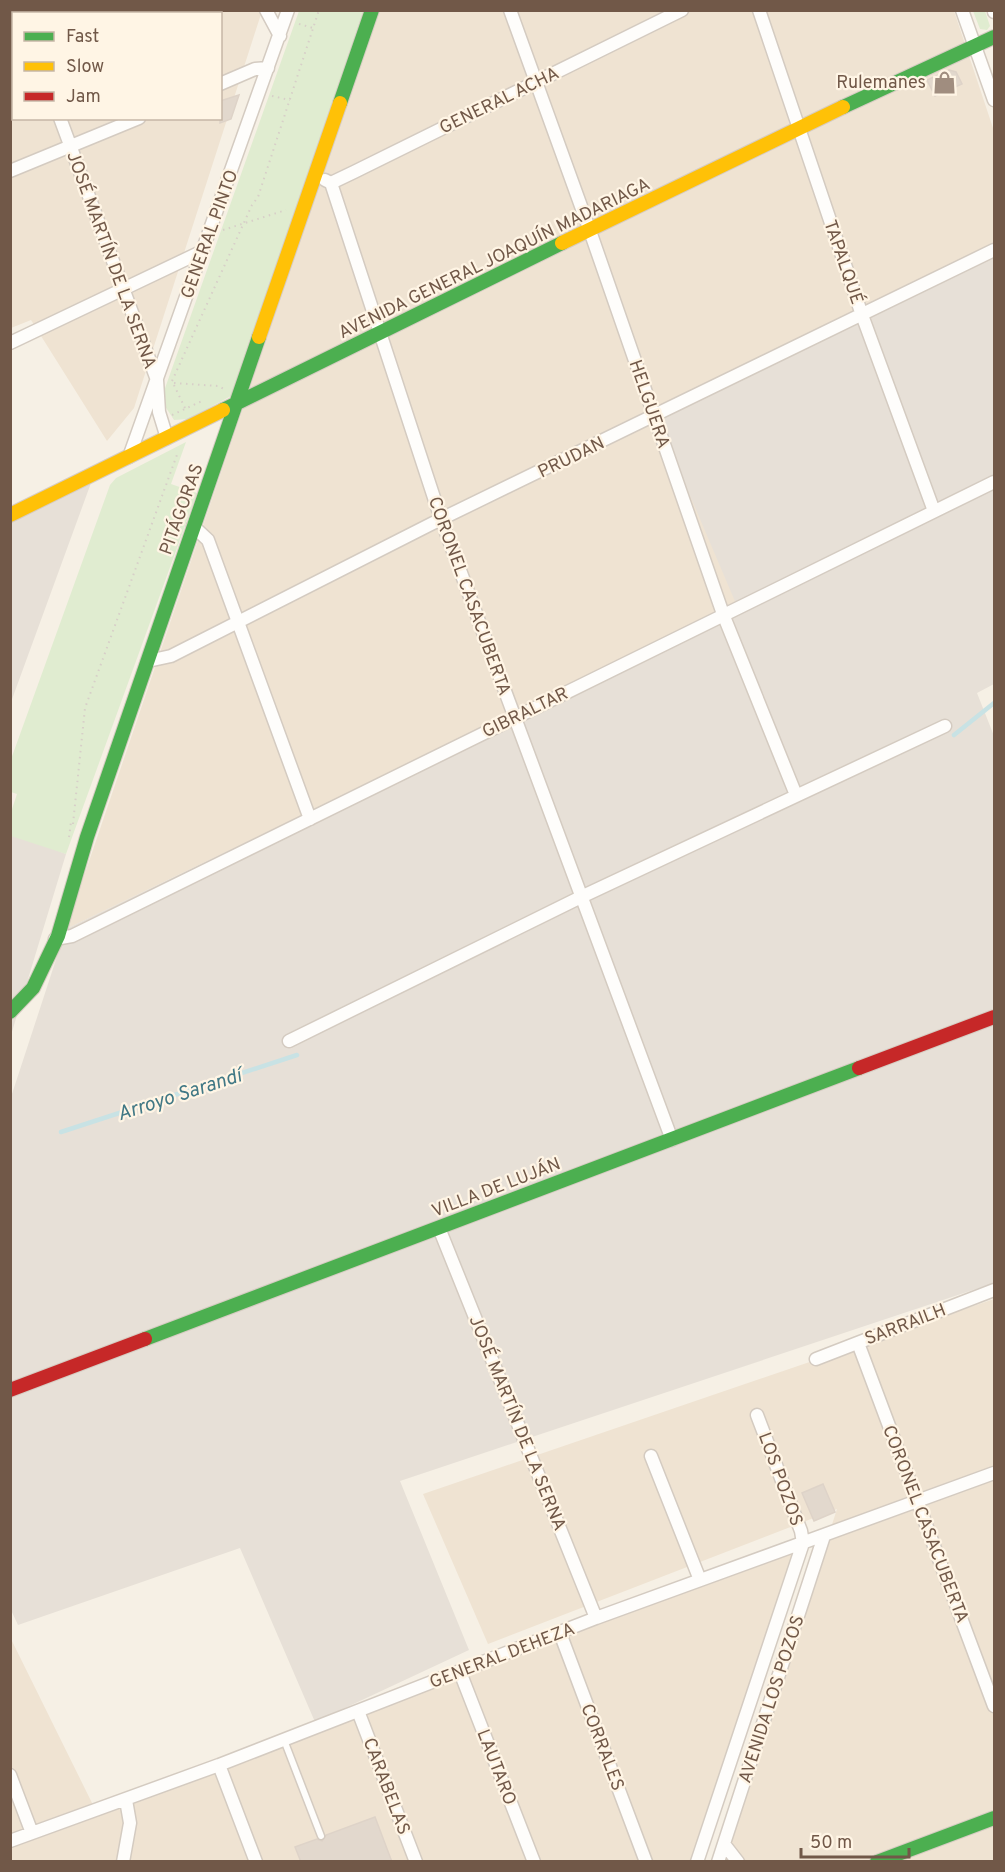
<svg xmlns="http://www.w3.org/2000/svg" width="1005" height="1872" font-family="Overpass,sans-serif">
	<rect width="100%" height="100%" fill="#f6f0e5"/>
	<path fill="#efe3d2" d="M 31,10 L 262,11 L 134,408 L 107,441 L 31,320 L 11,328 L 11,17 L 13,16 L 14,118 L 220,118 L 220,14 L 22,13 Z
		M 378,11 L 954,11 L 994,131 L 994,254 L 737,606 L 66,929 Z
		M 994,1299 L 994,1861 L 723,1861 L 837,1509 L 488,1644 L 423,1494 Z
		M 801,1550 L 693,1861 L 11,1861 L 10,1637 L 94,1807 Z"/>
	<path fill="#e7e0d7" d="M 994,254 L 994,684 L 977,693 L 994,736 L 994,1283 L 400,1481 L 469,1650 L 315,1722 L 240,1548 L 18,1625 L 11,1610 L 11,1097 L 66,929 L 737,606 L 657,418 Z
		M 95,472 L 11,702 L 11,512 Z
		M 11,832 L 66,854 L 11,1035 Z"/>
	<path fill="#e0ecd0" d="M 299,11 L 365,11 L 231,396 L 188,419 L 174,420 L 163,403 L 164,391 Z
		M 973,11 L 985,11 L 990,26 L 987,30 L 980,29 Z
		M 186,442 L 171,484 L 197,493 L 66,854 L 11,836 L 11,812 L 17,794 L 11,792 L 10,762 L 110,485 L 116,478 Z"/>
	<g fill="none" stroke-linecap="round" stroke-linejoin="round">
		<path stroke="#c8e2e4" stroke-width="4.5" d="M 954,735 L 994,703
			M 61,1132 L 297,1055"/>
	</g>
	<path fill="#e2d8cd" stroke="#ded3c8" stroke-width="1.5" d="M 949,70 L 956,72 L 962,84 L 935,96 L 927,80 Z
		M 239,95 L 231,119 L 220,123 L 220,101 Z
		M 823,1484 L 835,1512 L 814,1521 L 802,1493 Z
		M 375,1817 L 392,1862 L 301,1862 L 295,1847 L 317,1839 L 322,1841 L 326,1835 Z"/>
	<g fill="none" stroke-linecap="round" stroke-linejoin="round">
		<defs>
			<path id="lane" d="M 284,1740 L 321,1836"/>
			<path id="street" d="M 21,10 L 22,14
				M 266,10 L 280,36
				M 510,10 L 590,231 L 723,614 L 796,795
				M 759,10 L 862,315 L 934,511
				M 962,10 L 994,100
				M 994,10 L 994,12
				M 220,84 L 255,69 L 268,68
				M 60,118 L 157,380 L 159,412 L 167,438
				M 10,171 L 139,118
				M 325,180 L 331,183 L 354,172 L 682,10
				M 331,183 L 441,519 L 672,1140
				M 10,343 L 203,251
				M 129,457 L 288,10
				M 193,526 L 208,540 L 310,819
				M 148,661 L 171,656 L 441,519 L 994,250
				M 55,939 L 72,936 L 994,482
				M 289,1041 L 581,897 L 945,726
				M 439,1228 L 596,1618
				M 858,1343 L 994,1706
				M 816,1359 L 994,1290
				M 651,1456 L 700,1580
				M 560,1633 L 646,1862
				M 460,1672 L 534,1862
				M 358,1711 L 416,1862
				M 219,1765 L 256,1862
				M 10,1775 L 32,1833
				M 10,1841 L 219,1765 L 596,1618 L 994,1473
				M 724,1844 L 738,1862
				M 123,1862 L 130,1823 L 126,1800
				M 697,1862 L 803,1543 L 801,1531 L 757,1415
				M 718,1862 L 824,1536"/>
			<path id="fast" d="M 340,103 L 372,10
				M 843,107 L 994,37
				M 223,410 L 562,243
				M 10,1012 L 33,988 L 58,936 L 87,837 L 259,337
				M 145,1339 L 859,1068
				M 877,1862 L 994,1818"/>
			<path id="slow" d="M 562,243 L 843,107
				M 259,337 L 340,103
				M 10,515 L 223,410"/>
			<path id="jam" d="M 859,1068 L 994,1017
				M 10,1390 L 145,1339"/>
		</defs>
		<use href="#lane" stroke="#d4cbc1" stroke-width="9"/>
		<use href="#street" stroke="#d4cbc1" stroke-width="15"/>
		<use href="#fast" stroke="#d6ccc2" stroke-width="16"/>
		<use href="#slow" stroke="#d6ccc2" stroke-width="16"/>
		<use href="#jam" stroke="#d6ccc2" stroke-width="16"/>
		<path stroke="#d7cfc8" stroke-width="2" stroke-dasharray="1.5 4.5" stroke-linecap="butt" d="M 299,24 L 313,28
			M 272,96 L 290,100
			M 223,230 L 286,210
			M 174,383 L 218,386 L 224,389
			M 185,408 L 172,381 L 252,205 L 258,197 L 319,10
			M 172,415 L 202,401
			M 73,824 L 85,708 L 178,452
			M 69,837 L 71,822"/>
		<use href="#lane" stroke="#fefdfb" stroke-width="6"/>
		<use href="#street" stroke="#fefdfb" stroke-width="12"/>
		<use href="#fast" stroke="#4caf50" stroke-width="14"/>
		<use href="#slow" stroke="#ffc107" stroke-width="14"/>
		<use href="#jam" stroke="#c62828" stroke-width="14"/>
	</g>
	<defs>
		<symbol id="shop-bare" viewBox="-9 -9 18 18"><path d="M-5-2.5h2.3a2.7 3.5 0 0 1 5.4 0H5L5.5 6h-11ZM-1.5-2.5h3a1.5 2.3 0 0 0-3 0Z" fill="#a08d7f" stroke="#fff5e5" stroke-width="2.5" paint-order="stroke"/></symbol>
	</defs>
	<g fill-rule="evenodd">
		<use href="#shop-bare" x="928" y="66" width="33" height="33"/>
	</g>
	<g text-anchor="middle" stroke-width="4.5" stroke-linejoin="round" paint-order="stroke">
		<g font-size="18" fill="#715848" stroke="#fff5e5" text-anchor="end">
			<text x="926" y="88">Rulemanes</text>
		</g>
		<g font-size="18" fill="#715848" stroke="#fff5e5">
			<text transform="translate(499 100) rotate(-26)" y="6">GENERAL ACHA</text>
			<text transform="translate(209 234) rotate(-70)" y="6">GENERAL PINTO</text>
			<text transform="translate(494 258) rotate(-26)" y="6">AVENIDA GENERAL JOAQUÍN MADARIAGA</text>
			<text transform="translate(112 260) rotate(70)" y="6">JOSÉ MARTÍN DE LA SERNA</text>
			<text transform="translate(844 262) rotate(71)" y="6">TAPALQUÉ</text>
			<text transform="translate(650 404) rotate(71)" y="6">HELGUERA</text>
			<text transform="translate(571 457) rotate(-26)" y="6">PRUDAN</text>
			<text transform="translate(181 509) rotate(-70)" y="6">PITÁGORAS</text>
			<text transform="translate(470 596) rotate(70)" y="6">CORONEL CASACUBERTA</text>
			<text transform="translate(525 712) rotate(-26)" y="6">GIBRALTAR</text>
			<text transform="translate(496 1187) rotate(-21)" y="6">VILLA DE LUJÁN</text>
			<text transform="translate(905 1324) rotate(-21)" y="6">SARRAILH</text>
			<text transform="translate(518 1423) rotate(68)" y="6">JOSÉ MARTÍN DE LA SERNA</text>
			<text transform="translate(781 1479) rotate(70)" y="6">LOS POZOS</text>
			<text transform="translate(926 1524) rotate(69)" y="6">CORONEL CASACUBERTA</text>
			<text transform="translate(502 1655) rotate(-21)" y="6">GENERAL DEHEZA</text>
			<text transform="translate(771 1699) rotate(-72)" y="6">AVENIDA LOS POZOS</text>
			<text transform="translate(603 1747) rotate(69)" y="6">CORRALES</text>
			<text transform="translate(497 1767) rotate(69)" y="6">LAUTARO</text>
			<text transform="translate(387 1786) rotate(69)" y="6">CARABELAS</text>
		</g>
		<g font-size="20" font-style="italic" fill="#417885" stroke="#fff5e5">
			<text transform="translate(179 1094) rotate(-18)" y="7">Arroyo Sarandí</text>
		</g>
	</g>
	<rect width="1005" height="1872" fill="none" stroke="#715848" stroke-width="24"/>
	<rect x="12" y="12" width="210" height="108" fill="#fff5e5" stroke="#c6b6a6" stroke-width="1.5"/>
	<rect x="24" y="32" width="30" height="9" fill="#4caf50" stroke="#c6b6a6" stroke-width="1.5"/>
	<text x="66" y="42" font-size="18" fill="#715848">Fast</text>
	<rect x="24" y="62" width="30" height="9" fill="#ffc107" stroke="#c6b6a6" stroke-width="1.5"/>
	<text x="66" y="72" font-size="18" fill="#715848">Slow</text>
	<rect x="24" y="92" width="30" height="9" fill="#c62828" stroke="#c6b6a6" stroke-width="1.5"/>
	<text x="66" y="102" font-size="18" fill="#715848">Jam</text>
	<path d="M801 1848v9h108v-9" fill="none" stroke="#715848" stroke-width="3"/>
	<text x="810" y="1848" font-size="18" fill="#715848" stroke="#fff5e5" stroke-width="4.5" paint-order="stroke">50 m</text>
</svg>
